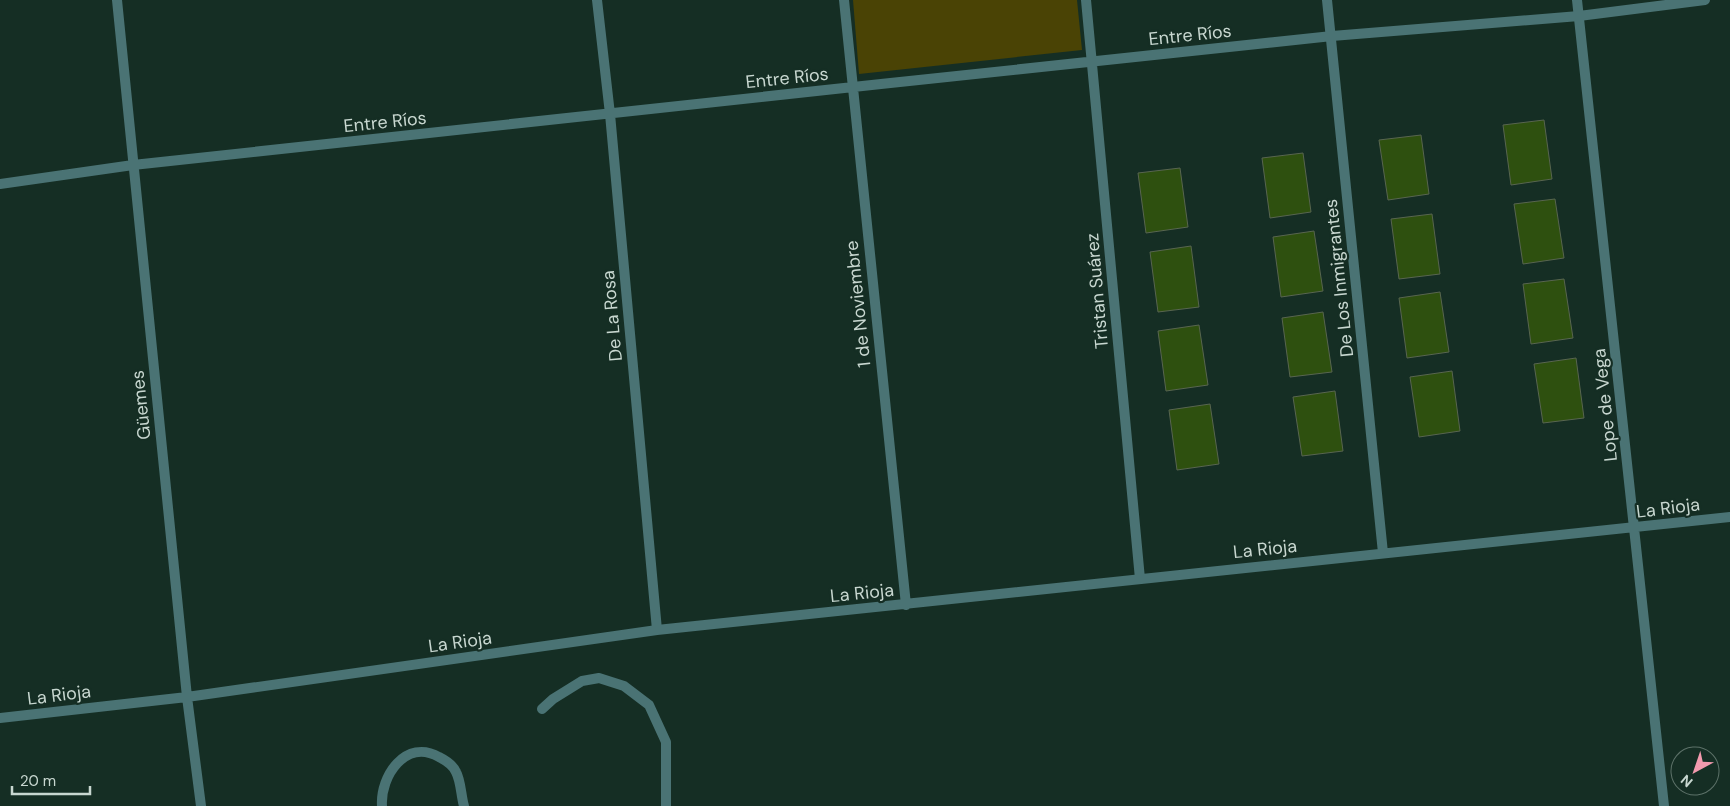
<svg xmlns="http://www.w3.org/2000/svg" width="1730" height="806" font-family="'DM Sans',sans-serif">
	<rect width="100%" height="100%" fill="#152e24"/>
	<path fill="#4a4305" d="M 853,0 L 1077,0 L 1082,50 L 859,74 Z"/>
	<path fill="#2e500f" stroke="#586550" d="M 1544,120 L 1552,179 L 1511,185 L 1503,125 Z
		M 1421,135 L 1429,194 L 1388,200 L 1379,140 Z
		M 1303,153 L 1311,212 L 1270,218 L 1262,158 Z
		M 1180,168 L 1188,227 L 1146,233 L 1138,173 Z
		M 1555,199 L 1564,258 L 1523,264 L 1514,204 Z
		M 1432,214 L 1440,274 L 1399,279 L 1391,219 Z
		M 1314,231 L 1323,291 L 1281,297 L 1273,237 Z
		M 1191,246 L 1199,307 L 1158,312 L 1150,252 Z
		M 1564,279 L 1573,338 L 1531,344 L 1523,284 Z
		M 1440,292 L 1449,352 L 1407,358 L 1399,298 Z
		M 1323,312 L 1332,372 L 1290,377 L 1282,318 Z
		M 1199,325 L 1208,385 L 1166,391 L 1158,331 Z
		M 1576,358 L 1584,418 L 1543,423 L 1534,364 Z
		M 1452,371 L 1460,431 L 1419,437 L 1410,377 Z
		M 1335,391 L 1343,451 L 1302,456 L 1293,397 Z
		M 1210,404 L 1219,464 L 1177,470 L 1169,410 Z"/>
	<g fill="none" stroke-linecap="round" stroke-linejoin="round">
		<path stroke="#4a7374" stroke-width="10" d="M 542,709 L 553,699 L 582,681 L 599,678 L 624,686 L 649,705 L 666,742 L 666,806
			M 382,806 C 380,776 406,738 439,757 C 445,760 453,765 456,772 C 461,781 461,796 464,806"/>
		<path stroke="#4a7374" stroke-width="10" d="M 117,0 L 187,697 L 201,806
			M 597,0 L 610,114 L 657,630
			M 844,0 L 906,605
			M 1086,0 L 1140,579
			M 1327,0 L 1383,553
			M 1577,0 L 1664,806
			M 0,184 L 133,165 L 881,84 L 1332,36 L 1579,16 L 1705,0
			M 0,718 L 187,697 L 657,630 L 1730,517"/>
	</g>
	<g text-anchor="middle" stroke-width="4.5" stroke-linejoin="round" paint-order="stroke">
		<g font-size="18" fill="#c8d7d0" stroke="#152e24">
			<text transform="translate(1190 35) rotate(-6)" y="6">Entre Ríos</text>
			<text transform="translate(787 78) rotate(-6)" y="6">Entre Ríos</text>
			<text transform="translate(385 122) rotate(-6)" y="6">Entre Ríos</text>
			<text transform="translate(1339 278) rotate(-96)" y="6">De Los Inmigrantes</text>
			<text transform="translate(1097 291) rotate(-95)" y="6">Tristan Suárez</text>
			<text transform="translate(858 304) rotate(-96)" y="6">1 de Noviembre</text>
			<text transform="translate(612 316) rotate(-95)" y="6">De La Rosa</text>
			<text transform="translate(141 405) rotate(-96)" y="6">Güemes</text>
			<text transform="translate(1605 405) rotate(-96)" y="6">Lope de Vega</text>
			<text transform="translate(1668 508) rotate(-7)" y="6">La Rioja</text>
			<text transform="translate(1265 549) rotate(-6)" y="6">La Rioja</text>
			<text transform="translate(862 593) rotate(-6)" y="6">La Rioja</text>
			<text transform="translate(460 642) rotate(-8)" y="6">La Rioja</text>
			<text transform="translate(59 695) rotate(-7)" y="6">La Rioja</text>
		</g>
	</g>
	<g transform="translate(1695 771) rotate(220)"><circle r="24" fill="#152e24" stroke="#5d7269"/>
	<path d="M0-4L9 19L0 12L-9 19Z" fill="#f29aae"/>
	<text y="-8" font-size="14" font-weight="bold" text-anchor="middle" fill="#c8d7d0">N</text>
	</g>
	<path d="M12 786v8h78v-8" fill="none" stroke="#c8d7d0" stroke-width="2.5"/>
	<text x="20" y="786" font-size="15" fill="#c8d7d0" stroke="#152e24" stroke-width="4" paint-order="stroke">20 m</text>
</svg>
